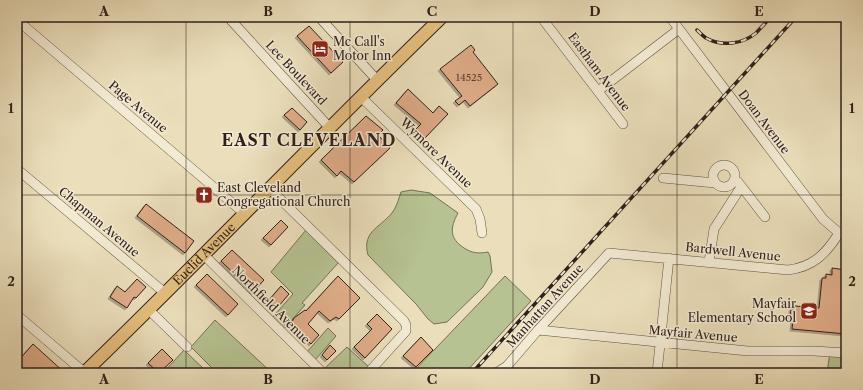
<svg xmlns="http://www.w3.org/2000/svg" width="863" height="390" font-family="'Libre Caslon Text',serif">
	<defs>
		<filter id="shadow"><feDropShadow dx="-2" dy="2" stdDeviation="0" flood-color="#0004"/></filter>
	</defs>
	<rect width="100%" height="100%" fill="#ebdfbb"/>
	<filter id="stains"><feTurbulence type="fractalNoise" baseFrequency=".005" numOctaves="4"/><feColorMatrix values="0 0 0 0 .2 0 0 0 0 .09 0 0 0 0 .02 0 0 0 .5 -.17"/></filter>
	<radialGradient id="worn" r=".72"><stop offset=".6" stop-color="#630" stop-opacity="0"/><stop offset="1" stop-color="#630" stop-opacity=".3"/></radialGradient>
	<path fill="#b6c291" stroke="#727156" d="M 411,190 L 430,193 L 458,213 C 450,228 449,238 464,248 C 472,253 478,254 488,252 L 490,256 L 492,272 L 483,287 L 447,322 L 434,324 L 428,319 L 416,304 L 368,255 C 361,230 383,227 394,210 C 397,205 399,198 401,192 Z
		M 306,230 L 339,262 L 302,303 L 305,305 L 284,329 L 272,318 L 293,294 L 271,272 Z
		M 505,276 L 531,301 L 465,373 L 412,373 Z
		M 215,320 L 272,373 L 217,373 L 191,347 Z
		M 328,328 L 336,336 L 315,360 L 307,352 Z
		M 347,347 L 369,367 L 363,373 L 328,373 L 324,369 Z
		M 184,350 L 208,373 L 163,373 Z
		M 830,352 L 846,353 L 846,373 L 827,373 Z"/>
	<path fill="#e0ad89" stroke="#2f201b" filter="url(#shadow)" d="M 309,26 L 343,62 L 331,73 L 297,36 Z
		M 471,45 L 475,50 L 473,52 L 498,84 L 470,106 L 465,100 L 459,105 L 455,101 L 462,96 L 440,69 Z
		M 408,89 L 433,113 L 439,106 L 448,114 L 423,140 L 413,132 L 421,124 L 396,103 Z
		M 292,108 L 307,122 L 300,130 L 284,115 Z
		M 366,116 L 383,130 L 378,135 L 390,148 L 354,182 L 341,171 L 337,176 L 321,160 Z
		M 146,204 L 194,241 L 185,253 L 137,216 Z
		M 281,220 L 288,227 L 271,245 L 263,238 Z
		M 232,250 L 264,280 L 253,292 L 221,261 Z
		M 832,268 L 846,270 L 846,334 L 792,329 L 793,319 L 790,319 L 791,309 L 794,309 L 795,306 L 819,308 L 822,278 L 826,278 L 826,274 L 832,275 Z
		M 207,274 L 238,304 L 228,315 L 196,285 Z
		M 338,276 L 360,298 L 339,319 L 336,317 L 330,321 L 319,311 L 308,324 L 319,335 L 311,344 L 304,337 L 305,335 L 292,322 L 294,318 L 305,310 L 306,311 Z
		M 137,279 L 146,287 L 136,298 L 134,297 L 127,308 L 110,297 L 117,286 L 125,292 Z
		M 281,286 L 289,294 L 278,307 L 269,300 Z
		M 377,314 L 392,329 L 365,358 L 354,347 L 372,329 L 367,324 Z
		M 421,337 L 433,350 L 416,367 L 403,356 Z
		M 33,344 L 65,373 L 23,373 L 17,367 L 17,362 Z
		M 330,345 L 336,351 L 327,360 L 322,355 Z
		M 162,349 L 173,360 L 159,373 L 148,363 Z"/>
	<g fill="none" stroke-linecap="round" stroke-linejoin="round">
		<defs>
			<path id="minor" d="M 228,17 L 330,128
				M 319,17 L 377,80
				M 541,17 L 623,124
				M 670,17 L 823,219 L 839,233 L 846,235
				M 17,20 L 244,213
				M 598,91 L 679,29
				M 361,97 L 476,209 L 480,219 L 482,233
				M713 176a11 11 0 1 1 22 0a11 11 0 1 1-22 0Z
				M 17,169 L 165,293
				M 663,178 L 715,183
				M 738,182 L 765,217
				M 269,188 L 404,321 L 406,325 L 406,331 L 368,373
				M 203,254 L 323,373
				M 709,262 L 714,229 L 741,187
				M 149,310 L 187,347
				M 17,315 L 85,373
				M 538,330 L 748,351 L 814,351 L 846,353
				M 496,373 L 507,366 L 538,330 L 609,253 L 788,270 C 813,267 826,254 839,233
				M 657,373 L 669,258"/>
			<g id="major">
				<path id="s1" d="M 84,373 C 205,256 321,134 442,17"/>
			</g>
		</defs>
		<use href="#minor" stroke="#5e5043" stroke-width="10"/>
		<use href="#major" stroke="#2f201b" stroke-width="14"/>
		<use href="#minor" stroke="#f2ead3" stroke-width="9"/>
		<use href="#major" stroke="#e6c07e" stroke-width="12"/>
		<defs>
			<path id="rail" d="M 697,30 C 700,33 703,36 706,38 C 722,47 743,44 756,33 C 761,28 766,22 771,17
				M 472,373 L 796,17"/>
		</defs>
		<use href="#rail" stroke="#2f201b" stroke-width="3.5"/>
		<use href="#rail" stroke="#f2ead3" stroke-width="2" stroke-dasharray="6" stroke-linecap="butt"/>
	</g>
	<path fill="none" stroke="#2f201b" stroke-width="1" stroke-opacity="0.55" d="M 186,17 L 186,373M 350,17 L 350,373M 513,17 L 513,373M 677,17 L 677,373M 17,195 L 846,195"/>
	<defs>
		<symbol id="hotel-square" viewBox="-11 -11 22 22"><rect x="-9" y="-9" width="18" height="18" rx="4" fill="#8f2418" stroke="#f2ead3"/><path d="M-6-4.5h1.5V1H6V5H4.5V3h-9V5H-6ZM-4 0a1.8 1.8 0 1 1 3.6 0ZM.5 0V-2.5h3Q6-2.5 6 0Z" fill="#fff"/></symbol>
		<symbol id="church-square" viewBox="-11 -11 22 22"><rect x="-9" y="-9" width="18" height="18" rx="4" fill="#8f2418" stroke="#f2ead3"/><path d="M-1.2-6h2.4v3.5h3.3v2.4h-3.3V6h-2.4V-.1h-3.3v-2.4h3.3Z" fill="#fff"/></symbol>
		<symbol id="school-square" viewBox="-11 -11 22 22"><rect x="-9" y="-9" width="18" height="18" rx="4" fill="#8f2418" stroke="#f2ead3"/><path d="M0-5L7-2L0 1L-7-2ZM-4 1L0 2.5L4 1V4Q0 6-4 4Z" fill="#fff"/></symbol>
	</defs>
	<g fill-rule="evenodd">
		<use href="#hotel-square" x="310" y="39" width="20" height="20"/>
		<use href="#church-square" x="194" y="185" width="20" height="20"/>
		<use href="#school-square" x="799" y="301" width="20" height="20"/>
	</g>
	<g text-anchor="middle" stroke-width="3" stroke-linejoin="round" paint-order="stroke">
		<g font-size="10" fill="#5b4336">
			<text x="469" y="81">14525</text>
		</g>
		<g font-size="12" fill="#2f201b" stroke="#f2ead3" text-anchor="start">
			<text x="333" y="46">Mc Call's<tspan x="333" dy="14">Motor Inn</tspan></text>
			<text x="217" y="192">East Cleveland<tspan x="217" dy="14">Congregational Church</tspan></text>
			<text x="796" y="308" text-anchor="end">Mayfair<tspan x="796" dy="14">Elementary School</tspan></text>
		</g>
		<g font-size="12" fill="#2f201b" stroke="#f2ead3">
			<text transform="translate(599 72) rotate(53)" y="4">Eastham Avenue</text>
			<text transform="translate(296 73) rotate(47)" y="4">Lee Boulevard</text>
			<text transform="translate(138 107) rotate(40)" y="4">Page Avenue</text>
			<text transform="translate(764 122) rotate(53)" y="4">Doan Avenue</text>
			<text transform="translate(436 153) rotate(44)" y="4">Wymore Avenue</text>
			<text transform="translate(99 222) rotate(40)" y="4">Chapman Avenue</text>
			<text transform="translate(733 252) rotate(6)" y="4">Bardwell Avenue</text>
			<text dy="4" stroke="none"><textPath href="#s1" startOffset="169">Euclid Avenue</textPath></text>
			<text transform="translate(271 305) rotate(45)" y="4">Northfield Avenue</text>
			<text transform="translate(545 306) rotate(-48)" y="4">Manhattan Avenue</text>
			<text transform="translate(693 334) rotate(5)" y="4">Mayfair Avenue</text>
		</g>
		<g font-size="16" font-weight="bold" letter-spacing="1" fill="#2f201b" stroke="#f2ead3">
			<text x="309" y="146">EAST CLEVELAND</text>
		</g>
	</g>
	<rect width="863" height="390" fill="none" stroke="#ebdfbb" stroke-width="44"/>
	<rect x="22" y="22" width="819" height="346" fill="none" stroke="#2f201b" stroke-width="1.5"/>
	<g font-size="13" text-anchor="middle" font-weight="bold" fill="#2f201b">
		<text x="104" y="16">A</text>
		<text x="268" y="16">B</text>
		<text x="432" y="16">C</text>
		<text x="595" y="16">D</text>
		<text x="759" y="16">E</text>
		<text x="11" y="113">1</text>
		<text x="852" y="113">1</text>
		<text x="11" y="286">2</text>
		<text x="852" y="286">2</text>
		<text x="104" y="384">A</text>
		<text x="268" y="384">B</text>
		<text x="432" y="384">C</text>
		<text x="595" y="384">D</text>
		<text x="759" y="384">E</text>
	</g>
	<rect width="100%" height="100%" filter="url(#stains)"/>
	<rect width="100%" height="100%" fill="url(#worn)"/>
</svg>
